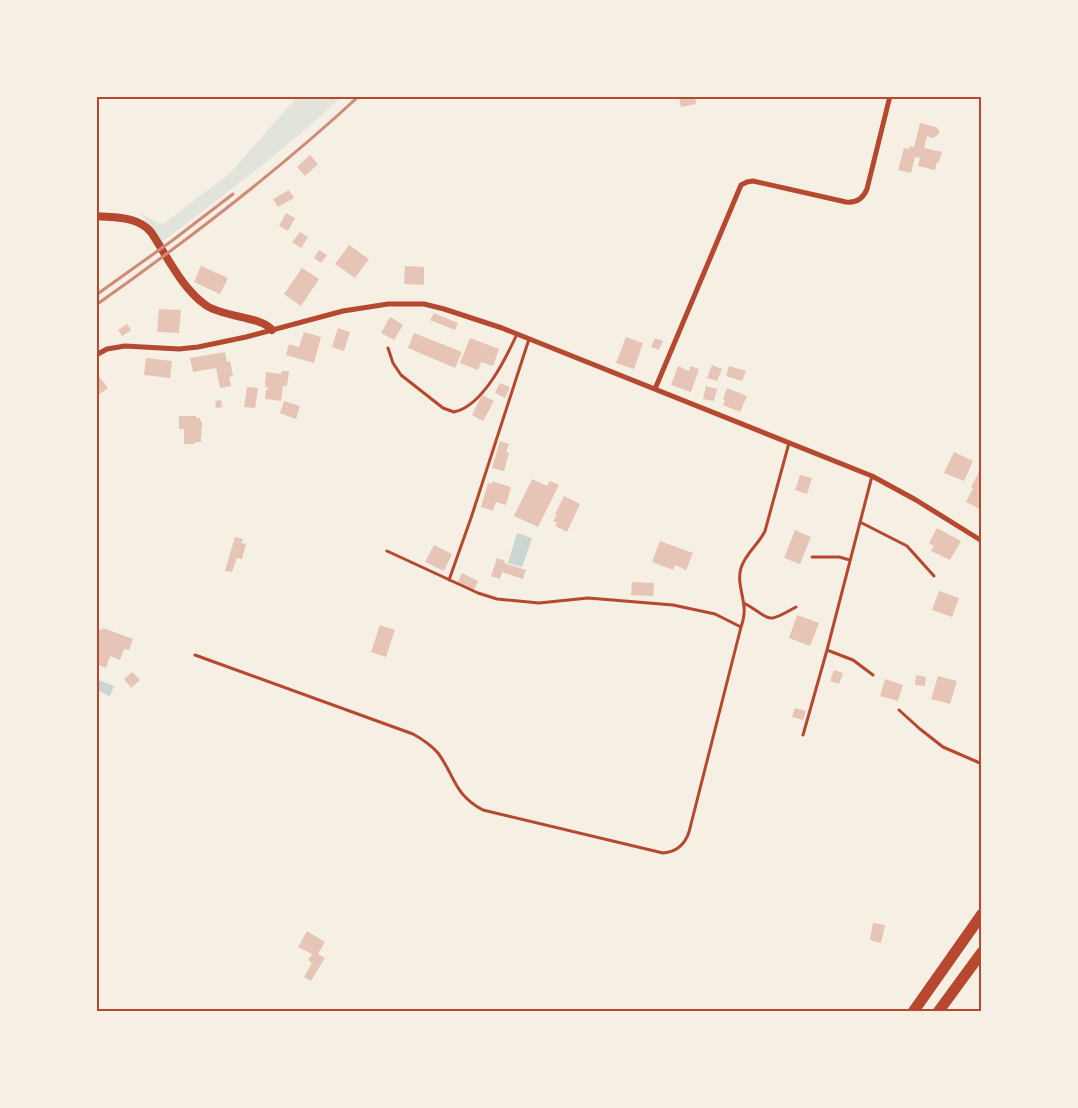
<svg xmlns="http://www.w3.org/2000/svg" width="1078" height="1108" font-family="'Golos Text',sans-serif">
	<rect width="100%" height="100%" fill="#f6efe4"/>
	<path fill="#e2e4dc" d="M 298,96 L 342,96 C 286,150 223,195 162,242 L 140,213 L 162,225 L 230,173 Z"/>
	<path fill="#c9d6d2" d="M 517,533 L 532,538 L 522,567 L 508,563 Z
		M 96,679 L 114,686 L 110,696 L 96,690 Z"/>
	<path fill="#e6c5b7" d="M 679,96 L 695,96 L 696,104 L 681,107 Z
		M 920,123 L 936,127 L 939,130 L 939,134 L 933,138 L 927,136 L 924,148 L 942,152 L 939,162 L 937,162 L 935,170 L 918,166 L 920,158 L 915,157 L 911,173 L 898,170 L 904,148 L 909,149 L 910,146 L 914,147 Z
		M 310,155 L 318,164 L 305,176 L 297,167 Z
		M 289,190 L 294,198 L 278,207 L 273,199 Z
		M 286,213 L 295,218 L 288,231 L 279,226 Z
		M 300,232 L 308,237 L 301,248 L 292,242 Z
		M 349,245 L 369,259 L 355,278 L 335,264 Z
		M 319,250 L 327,255 L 321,263 L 314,258 Z
		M 201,266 L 228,278 L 220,294 L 194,282 Z
		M 405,266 L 424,267 L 424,285 L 404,284 Z
		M 302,268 L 319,279 L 301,306 L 284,294 Z
		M 159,309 L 181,310 L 179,333 L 157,332 Z
		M 434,313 L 458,323 L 455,330 L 430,320 Z
		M 390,317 L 403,325 L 394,340 L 381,333 Z
		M 127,324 L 131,330 L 122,336 L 118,330 Z
		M 338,328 L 350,332 L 344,351 L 332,347 Z
		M 304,332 L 321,337 L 314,363 L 286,355 L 289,344 L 299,347 Z
		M 414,333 L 462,352 L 455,368 L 408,348 Z
		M 626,337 L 643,343 L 634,369 L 616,363 Z
		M 470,338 L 499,349 L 493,366 L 481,362 L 478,370 L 460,363 Z
		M 655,338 L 663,341 L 659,350 L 651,347 Z
		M 225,352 L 227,362 L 230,361 L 233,376 L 229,377 L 231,386 L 220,388 L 216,368 L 193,372 L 190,358 Z
		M 146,358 L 172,361 L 170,378 L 144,375 Z
		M 712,365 L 722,369 L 717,381 L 707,378 Z
		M 678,366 L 689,371 L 691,366 L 699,369 L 691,392 L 671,385 Z
		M 729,366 L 746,371 L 742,381 L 726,376 Z
		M 282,371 L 289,371 L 287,386 L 283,386 L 281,401 L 265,399 L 266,390 L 268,390 L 268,388 L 265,387 L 266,372 L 281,374 Z
		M 98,375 L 108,388 L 98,395 L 96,392 L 96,377 Z
		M 500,383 L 510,387 L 505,398 L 495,393 Z
		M 706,386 L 717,389 L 714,401 L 703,399 Z
		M 247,387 L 258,388 L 255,408 L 244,407 Z
		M 727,388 L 747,396 L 740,412 L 723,405 L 725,400 L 723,399 Z
		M 482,395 L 494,401 L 483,421 L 472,415 Z
		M 221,400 L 222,407 L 216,408 L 215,401 Z
		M 284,401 L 300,406 L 296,419 L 280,413 Z
		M 179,416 L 196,416 L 196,418 L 200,418 L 200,421 L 202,421 L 201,442 L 195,442 L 194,444 L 184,444 L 184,429 L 179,429 Z
		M 500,441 L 509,444 L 506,452 L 509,453 L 504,471 L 492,468 Z
		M 954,452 L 973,461 L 964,481 L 944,473 Z
		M 979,472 L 982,473 L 982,510 L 966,502 L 973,488 L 971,487 Z
		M 800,475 L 812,478 L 807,494 L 795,490 Z
		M 532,479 L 547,486 L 550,481 L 559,485 L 538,527 L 514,516 Z
		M 492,481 L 511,487 L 506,505 L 496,502 L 493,511 L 481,507 L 488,483 L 492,484 Z
		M 564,496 L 580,504 L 567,532 L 555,526 L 557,523 L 553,521 L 557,515 L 555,514 Z
		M 937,528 L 961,541 L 950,560 L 931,551 L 934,546 L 929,543 Z
		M 795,530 L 811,537 L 800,564 L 784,558 Z
		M 235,537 L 243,539 L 241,543 L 246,544 L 242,559 L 237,558 L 232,572 L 225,571 Z
		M 660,541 L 693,553 L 686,570 L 675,565 L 673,570 L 652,562 Z
		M 434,545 L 452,554 L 444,571 L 425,562 Z
		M 497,558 L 505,561 L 504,563 L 526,570 L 523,579 L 502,572 L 500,579 L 491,576 Z
		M 462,573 L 478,581 L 474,590 L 458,582 Z
		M 632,582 L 654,583 L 653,596 L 631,595 Z
		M 939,591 L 959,598 L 952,617 L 932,610 Z
		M 797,615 L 819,623 L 810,646 L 789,638 Z
		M 380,625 L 395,630 L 386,657 L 371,652 Z
		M 96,628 L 102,630 L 103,628 L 133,639 L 129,650 L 124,649 L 120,660 L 110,656 L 106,668 L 96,664 Z
		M 834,670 L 843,673 L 839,684 L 830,681 Z
		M 132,672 L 140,680 L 131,688 L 124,679 Z
		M 916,675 L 926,677 L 925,686 L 915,685 Z
		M 938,676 L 957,681 L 950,704 L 931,699 Z
		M 885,679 L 903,685 L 898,701 L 880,696 Z
		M 795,708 L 806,711 L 803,720 L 792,717 Z
		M 873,923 L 885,925 L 881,943 L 870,940 Z
		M 307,931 L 325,942 L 318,954 L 325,958 L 311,981 L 304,977 L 312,963 L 308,960 L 312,954 L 298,947 Z"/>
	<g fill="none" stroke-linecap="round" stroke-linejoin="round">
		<path stroke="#b5482f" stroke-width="3" d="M 388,348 L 393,363 L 401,375 L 443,408 L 454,412 C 483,406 506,358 517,334
			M 860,522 L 907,546 L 934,576
			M 387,551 L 478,593 L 497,599 L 539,603 L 588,598 L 673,605 L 715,614 L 741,627 C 743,621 745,614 744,607 C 743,594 737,581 741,568 C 745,554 759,544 765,531 L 789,443
			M 812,557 L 839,557 L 850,560
			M 449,580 L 471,518 L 529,339
			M 744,603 C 773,619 764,625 796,607
			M 827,650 L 853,660 L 873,675
			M 195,655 L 413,734 C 422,739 431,745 438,753 C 455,776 454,795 483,810 L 663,853 C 676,852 685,844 689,832 L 741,627
			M 899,710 L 920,729 L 943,747 L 982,764
			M 803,735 L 827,650 L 872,476"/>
		<path stroke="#b5482f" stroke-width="5" d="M 96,355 L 107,349 L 125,346 L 179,349 L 198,347 L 246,337 L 343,311 L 388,304 L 424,304 L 444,309 L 502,328 L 872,476 L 916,500 L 982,541
			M 655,389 L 741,185 L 747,182 L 753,181 L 846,202 C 856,203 863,199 867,189 L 890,96"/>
		<path stroke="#b5482f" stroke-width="8" d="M 96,216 C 116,218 137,216 151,232 C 167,256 182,289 207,306 C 224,317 263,317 272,330"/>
		<path stroke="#b5482f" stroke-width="11" d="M 913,1012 L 982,914
			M 938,1012 L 982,952"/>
		<path stroke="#cf8b77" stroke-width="3" d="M 96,295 L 173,240 L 233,194
			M 96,305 C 188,240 277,172 359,96"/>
	</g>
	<rect width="1078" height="1108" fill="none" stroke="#f6efe4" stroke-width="195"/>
	<rect x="98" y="98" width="882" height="912" fill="none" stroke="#b5482f" stroke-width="2"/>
</svg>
